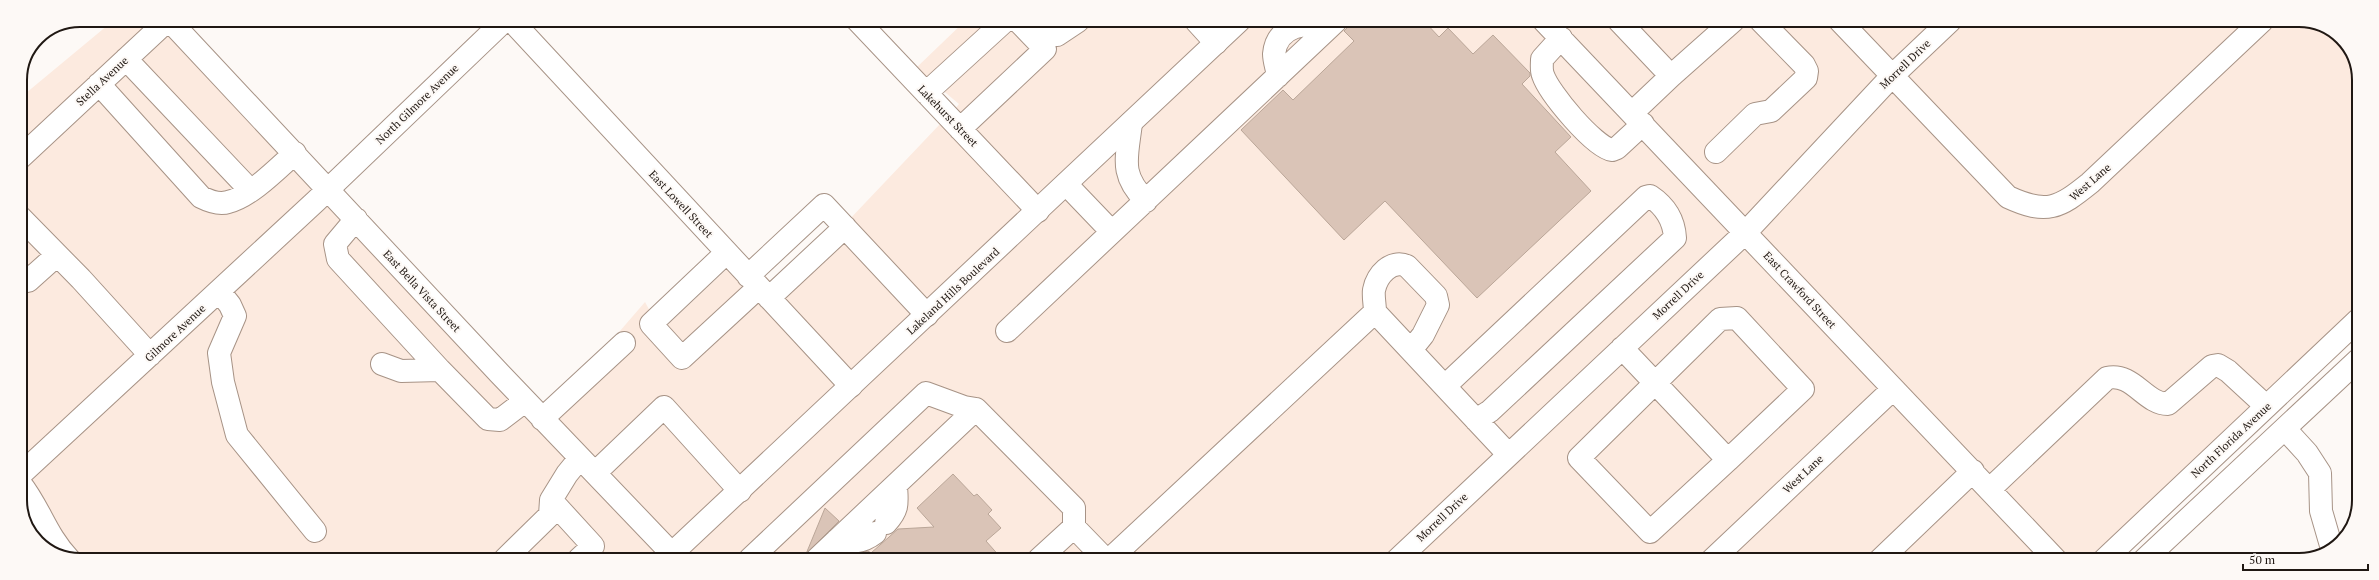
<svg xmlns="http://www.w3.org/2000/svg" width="2379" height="580" font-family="'PT Serif',serif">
	<rect width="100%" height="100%" fill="#fdf9f6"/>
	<path fill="#fceadf" d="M 114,20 L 156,20 L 33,134 L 20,135 L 20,98 Z
		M 966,20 L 1183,21 L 1203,43 L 1039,198 L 955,109 L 959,104 L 916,68 Z
		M 1252,21 L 1531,21 L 1733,233 L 1383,560 L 690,559 L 685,554 Z
		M 1558,21 L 1827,21 L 1880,76 L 1746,219 Z
		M 1854,21 L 1937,21 L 1893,63 Z
		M 1962,21 L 2250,21 L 2085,177 L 2047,199 L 2014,189 L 1905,75 Z
		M 2275,21 L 2311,21 L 2344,40 L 2359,75 L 2358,308 L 2210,448 L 2208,447 L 2204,453 L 2086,560 L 2069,560 L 1758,231 L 1891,89 L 2003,206 L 2096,190 Z
		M 168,32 L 316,189 L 20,464 L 20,154 L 46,149 L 46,145 Z
		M 941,123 L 1025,212 L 852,374 L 742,255 L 743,253 L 777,288 L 847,222 Z
		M 327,202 L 659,554 L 653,559 L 68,559 L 35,540 L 20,508 L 20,487 Z
		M 1744,245 L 1880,389 L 1699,560 L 1409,560 Z
		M 728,268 L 838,387 L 673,541 L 550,412 L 645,302 L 661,331 Z
		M 1892,401 L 2042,560 L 1725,560 Z"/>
	<path fill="#dac4b7" stroke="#baa698" d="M 1354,21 L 1424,21 L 1439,37 L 1448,28 L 1473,54 L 1493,35 L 1530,73 L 1530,76 L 1522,84 L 1571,137 L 1555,152 L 1591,191 L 1477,298 L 1385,201 L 1344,240 L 1241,130 L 1283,90 L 1293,100 L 1354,41 L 1344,31 Z
		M 953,474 L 974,496 L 977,494 L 992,510 L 988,514 L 1001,528 L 986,541 L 1002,559 L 835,559 L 841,553 L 858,553 L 868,551 L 871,553 L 898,529 L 934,527 L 917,508 Z
		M 825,508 L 839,521 L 806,554 Z"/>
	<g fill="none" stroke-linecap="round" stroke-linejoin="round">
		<defs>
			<path id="minor" d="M 169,20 L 500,374 L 677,559
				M 511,20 L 851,386
				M 857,20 L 1038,211
				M 1037,21 L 1047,31 L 1057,35 L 1078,21
				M 1196,21 L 1216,43
				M 1544,21 L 2056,560
				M 1619,21 L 1671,76 L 1632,113
				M 1840,21 L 2008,197 C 2047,215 2059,208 2090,183 L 2262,21
				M 1561,38 L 1542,59 C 1542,65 1541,70 1543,75 C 1549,93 1594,147 1612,150 L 1617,148 L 1643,124
				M 126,59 L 250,190
				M 1278,76 C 1277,69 1274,61 1274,54 C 1277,24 1308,22 1330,26
				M 1671,76 L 1733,21
				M 99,84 L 201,197 C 209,201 219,205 228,202 C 250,197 278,168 295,153
				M 926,93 L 1006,20
				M 1131,123 C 1127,158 1119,174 1146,201
				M 960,129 L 1045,49 L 1018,21
				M 1716,152 L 1755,114 L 1771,111 L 1806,78 L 1807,71 L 1804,65 L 1761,21
				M 20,158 L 168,20
				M 1066,184 L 1112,232
				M 20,217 L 81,279 L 150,355
				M 356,219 L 335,244 L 338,259 L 440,370 L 401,371 L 382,364
				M 726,253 L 651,324 L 682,358 L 759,287
				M 20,273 L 28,281 L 57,255
				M 748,276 L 824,205 L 927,315
				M 219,291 L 230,305 L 235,316 L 219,353 L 223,382 L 237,435 L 315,531
				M 769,298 L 845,227
				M 1007,331 L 1336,21
				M 1622,348 L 1728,460 L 1650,532 L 1579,458 L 1720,319 L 1737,318 L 1803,389 L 1728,460
				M 1411,350 L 1423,335 L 1438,305 L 1436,296 L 1407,266 C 1391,259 1377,275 1374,290 C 1373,296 1375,305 1375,312 L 1508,454
				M 440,370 L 488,419 L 500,420 L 525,401
				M 1445,386 L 1646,197 L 1650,196 C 1665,206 1674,220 1675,238 L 1490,411 L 1476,420
				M 542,419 L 624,343
				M 2285,429 L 2307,453 L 2320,473 L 2321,511 L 2332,549
				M 595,473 L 664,407 L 740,491
				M 20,475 L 316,201 L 505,20
				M 20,483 C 40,508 46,535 69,559
				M 1990,489 L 2107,378 C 2133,372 2145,404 2168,404 L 2212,366 L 2218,365 L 2228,371 L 2266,406
				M 551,500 L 593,546 L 579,559
				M 886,523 C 899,509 897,503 896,486
				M 837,540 C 853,542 862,543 875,533
				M 505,559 L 550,515 L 551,500 L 567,474 L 580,458
				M 750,559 L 926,393 L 964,407 L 976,409 L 1074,508 L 1074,527 L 1105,559
				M 817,559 L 976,409
				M 1039,559 L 1074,527
				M 1110,559 L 1375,312
				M 1397,560 L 1746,232 L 1892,76 L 1950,21
				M 1712,560 L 1893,389
				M 1880,560 L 1973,471"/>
			<path id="major" d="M 666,559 L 1239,21
				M 2104,560 L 2358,320
				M 2144,560 L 2358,360"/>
		</defs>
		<use href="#minor" stroke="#a79386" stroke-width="24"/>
		<use href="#major" stroke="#a79386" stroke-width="24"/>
		<use href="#minor" stroke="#fff" stroke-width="22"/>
		<use href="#major" stroke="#fff" stroke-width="22"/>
	</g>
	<g text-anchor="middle" stroke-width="4" stroke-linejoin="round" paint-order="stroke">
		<g font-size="11" fill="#201813" stroke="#fdf9f6">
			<text transform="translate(1905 64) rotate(-44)" y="4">Morrell Drive</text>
			<text transform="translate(102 81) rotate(-43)" y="4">Stella Avenue</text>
			<text transform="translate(417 104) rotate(-44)" y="4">North Gilmore Avenue</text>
			<text transform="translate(948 116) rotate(46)" y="4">Lakehurst Street</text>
			<text transform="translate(2090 182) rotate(-41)" y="4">West Lane</text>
			<text transform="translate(681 204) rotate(47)" y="4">East Lowell Street</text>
			<text transform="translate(1800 290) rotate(47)" y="4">East Crawford Street</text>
			<text transform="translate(422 291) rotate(47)" y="4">East Bella Vista Street</text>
			<text transform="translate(953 291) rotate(-43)" y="4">Lakeland Hills Boulevard</text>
			<text transform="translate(1678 295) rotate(-43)" y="4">Morrell Drive</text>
			<text transform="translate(175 333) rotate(-43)" y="4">Gilmore Avenue</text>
			<text transform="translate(2231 440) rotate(-43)" y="4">North Florida Avenue</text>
			<text transform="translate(1803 474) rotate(-43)" y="4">West Lane</text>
			<text transform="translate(1442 517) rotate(-43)" y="4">Morrell Drive</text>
		</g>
	</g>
	<path d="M0 0H2379V580H0ZM80 27H2299A53 53 0 0 1 2352 80V500A53 53 0 0 1 2299 553H80A53 53 0 0 1 27 500V80A53 53 0 0 1 80 27Z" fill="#fdf9f6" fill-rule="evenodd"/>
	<path fill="none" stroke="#201813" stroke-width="2" d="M80 27H2299A53 53 0 0 1 2352 80V500A53 53 0 0 1 2299 553H80A53 53 0 0 1 27 500V80A53 53 0 0 1 80 27Z"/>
	<path d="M2243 564v6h125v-6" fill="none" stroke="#201813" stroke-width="2"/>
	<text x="2249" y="564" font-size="12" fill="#201813" stroke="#fdf9f6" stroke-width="3" paint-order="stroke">50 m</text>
</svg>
